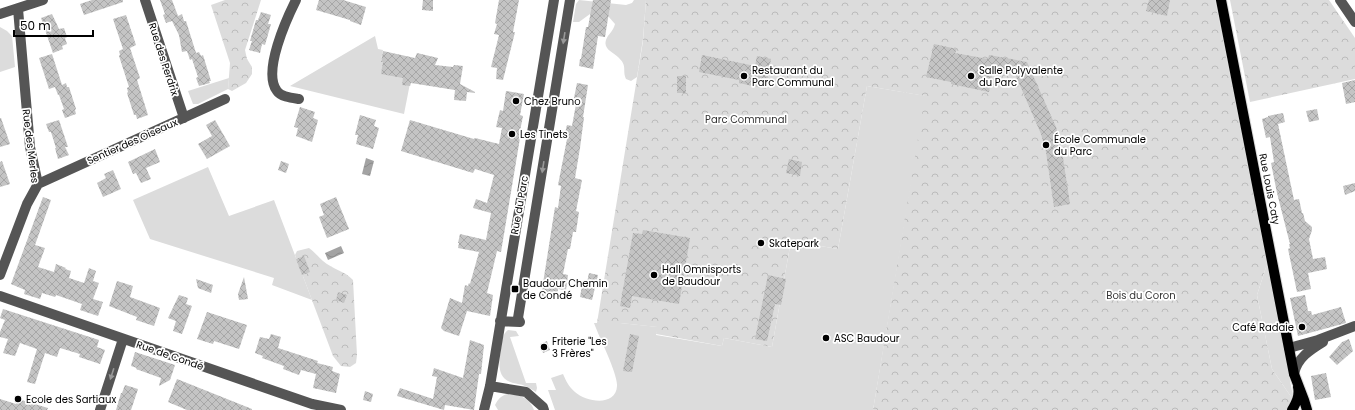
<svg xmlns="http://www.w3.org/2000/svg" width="1355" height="410" font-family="Poppins,sans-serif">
	<defs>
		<pattern id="forest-crowns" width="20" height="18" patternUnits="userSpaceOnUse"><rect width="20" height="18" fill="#dcdcdc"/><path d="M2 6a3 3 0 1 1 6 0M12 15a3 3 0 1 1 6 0" fill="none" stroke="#bbb"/></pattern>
		<pattern id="water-waves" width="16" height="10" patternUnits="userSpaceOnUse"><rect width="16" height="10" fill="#a3a3a3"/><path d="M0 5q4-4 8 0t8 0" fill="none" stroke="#8b8b8b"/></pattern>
		<pattern id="building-cross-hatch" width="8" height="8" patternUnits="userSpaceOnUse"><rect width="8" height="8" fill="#c4c4c4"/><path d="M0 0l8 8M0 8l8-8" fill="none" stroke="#a7a7a7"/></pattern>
	</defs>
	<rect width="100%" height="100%" fill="#fff"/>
	<path fill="#dcdcdc" d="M 579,0 L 626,5 L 632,3 L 634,0 L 646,0 L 643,39 L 637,77 L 631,81 L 626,79 C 622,70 628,66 618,57 C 613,52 603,49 606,40 C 608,34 613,32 615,24 L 608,16 L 590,14 L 579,22 L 573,22 L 576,4 Z
		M 0,27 L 7,31 L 12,36 L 15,67 L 0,72 Z
		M 375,36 L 378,49 L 383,50 L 381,61 L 413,68 L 404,114 L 290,86 Z
		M 229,78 L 228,89 L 198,104 L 193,104 L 188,91 Z
		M 867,86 L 926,96 L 873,410 L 555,410 L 548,390 L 556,390 L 551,378 L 563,374 C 566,381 569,387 575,392 C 586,402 616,407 617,386 C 618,374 599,337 594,323 L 620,323 L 658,327 L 656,335 L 722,346 L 724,338 L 772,347 L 791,241 L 838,249 Z
		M 208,167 L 229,216 L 274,200 L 312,300 L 272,285 L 274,278 L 150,239 L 133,200 Z
		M 1267,264 L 1294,401 L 1272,369 L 1257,295 Z
		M 508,330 L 516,331 L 519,336 L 510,337 L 526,383 L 536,383 L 537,388 L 536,392 C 532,390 529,387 525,386 C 521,384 517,384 513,383 C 496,378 499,363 501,349 C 502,342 502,334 508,330 Z
		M 507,394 C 519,394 530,398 534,410 L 498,410 L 495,405 C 498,399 501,396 507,394 Z"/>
	<path fill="url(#forest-crowns)" d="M 225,0 L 261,0 L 245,50 L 247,59 L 252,67 L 252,74 L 246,83 L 232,91 L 228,89 L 230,63 L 211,5 Z
		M 646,0 L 1215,0 L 1267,264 L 1257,295 L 1272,369 L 1294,401 L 1289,410 L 873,410 L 925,96 L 867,86 L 838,249 L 791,241 L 772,347 L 724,338 L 722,346 L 656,334 L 657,327 L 620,323 L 597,323 L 643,41 Z
		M 1230,0 L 1329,0 L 1355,38 L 1355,79 L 1250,102 Z
		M 309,248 C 315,252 318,257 323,261 C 332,269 345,271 353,280 L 357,355 L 356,363 L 350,367 L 341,366 L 333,356 L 295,255 L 297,251 Z"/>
	<path fill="url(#water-waves)" d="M 366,158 L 374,161 L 370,176 L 362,174 Z
		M 341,246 L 344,253 L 328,260 L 325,253 Z"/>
	<path fill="url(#building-cross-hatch)" d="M 92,0 L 123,0 L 123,2 L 84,15 L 80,4 Z
		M 160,0 L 172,0 L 178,16 L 182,14 L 184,21 L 186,21 L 196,53 L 199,52 L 201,56 L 203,55 L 211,81 L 209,81 L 210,83 L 199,86 L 196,78 L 198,77 L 192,59 L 190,60 L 187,51 L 182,52 L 179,35 L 172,21 L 166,23 L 163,15 L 165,14 Z
		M 319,0 L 343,0 L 366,7 L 361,25 L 350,21 L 350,20 L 316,10 Z
		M 423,0 L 433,0 L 433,11 L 422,10 Z
		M 499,0 L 519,0 L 513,32 L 515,32 L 503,80 L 496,79 L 497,68 L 491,67 L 499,35 L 494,34 L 497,24 L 495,23 Z
		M 593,0 L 611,0 L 605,37 L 598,36 L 593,69 L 579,66 L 580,59 L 581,59 L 586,27 L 588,27 Z
		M 1149,0 L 1170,0 L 1167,16 L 1146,11 Z
		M 261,12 L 271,15 L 268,24 L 271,24 L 265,45 L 262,44 L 260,53 L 249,50 L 252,41 L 250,41 L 256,20 L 258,20 Z
		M 52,14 L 59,29 L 64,28 L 67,37 L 65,38 L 67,44 L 62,46 L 63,49 L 53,53 L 41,18 Z
		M 126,15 L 136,45 L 130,48 L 140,78 L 137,80 L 148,115 L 137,119 L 136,115 L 134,115 L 127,93 L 128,92 L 127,88 L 129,87 L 119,56 L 120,55 L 119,51 L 123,49 L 113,19 Z
		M 934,44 L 957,49 L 955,53 L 988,59 L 989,55 L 1027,62 L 1056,127 L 1061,145 L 1070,204 L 1054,207 L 1046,152 L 1041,134 L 1015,74 L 993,70 L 989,92 L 951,84 L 951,82 L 926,77 Z
		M 383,51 L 415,58 L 417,53 L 438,58 L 435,65 L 453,67 L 454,65 L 463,66 L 460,84 L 475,92 L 475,93 L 467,92 L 466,101 L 454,100 L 455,90 L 411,83 L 410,86 L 402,85 L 403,78 L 381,74 L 383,62 L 381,62 Z
		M 52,54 L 62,85 L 66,83 L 67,87 L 69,87 L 76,109 L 75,110 L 76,114 L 65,118 L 62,110 L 64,109 L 59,95 L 58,95 L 55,87 L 49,89 L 39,58 Z
		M 702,55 L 755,66 L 757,56 L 771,59 L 766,89 L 739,83 L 739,80 L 699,72 Z
		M 677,76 L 686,76 L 686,93 L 677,93 Z
		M 1355,80 L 1355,102 L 1346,104 L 1342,83 Z
		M 577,83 L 588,85 L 583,117 L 584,117 L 580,148 L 575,178 L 582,180 L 576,211 L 579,212 L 576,232 L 573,232 L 570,249 L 568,249 L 563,274 L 568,275 L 566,290 L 558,289 L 556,299 L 541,296 L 555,207 L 558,208 L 561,186 L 558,185 L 568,134 L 565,133 L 567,125 L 572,126 L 576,104 L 573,103 Z
		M 506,91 L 524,94 L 520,115 L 523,116 L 520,131 L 521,132 L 501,252 L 497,251 L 487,293 L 493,295 L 490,316 L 467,311 L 459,336 L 444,331 L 441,328 L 450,298 L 462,303 L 465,285 L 468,286 L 469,283 L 470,284 L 479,252 L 458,248 L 459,243 L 458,243 L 460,234 L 486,240 L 491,213 L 473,208 L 476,199 L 487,203 L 494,175 L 475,169 L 473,173 L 401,151 L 410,120 L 474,139 L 475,138 L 499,144 L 502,128 L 496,127 L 500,110 L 503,111 Z
		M 300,107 L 315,112 L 313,118 L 318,120 L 312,142 L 296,136 L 298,128 L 294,127 Z
		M 1317,109 L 1319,120 L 1309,122 L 1306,111 Z
		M 1283,113 L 1285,122 L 1278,124 L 1294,200 L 1299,199 L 1302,213 L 1303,213 L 1305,221 L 1312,227 L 1312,230 L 1309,239 L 1313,259 L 1325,257 L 1327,269 L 1308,273 L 1311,289 L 1297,292 L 1288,249 L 1290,248 L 1289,244 L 1290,244 L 1277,193 L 1271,163 L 1274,162 L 1270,137 L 1266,138 L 1262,119 L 1268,117 L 1268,116 Z
		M 360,115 L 376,120 L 374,126 L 379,128 L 373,149 L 356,144 L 358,135 L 355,135 Z
		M 0,118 L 1,118 L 10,144 L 0,147 Z
		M 59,120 L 68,147 L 65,147 L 69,155 L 58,159 L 55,148 L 56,148 L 51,132 L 49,132 L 46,124 Z
		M 215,120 L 230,146 L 207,159 L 198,144 L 212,136 L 206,125 Z
		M 155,149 L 160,162 L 146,168 L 151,179 L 141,183 L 136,173 L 133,174 L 128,162 Z
		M 789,159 L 802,162 L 800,176 L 786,173 Z
		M 2,161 L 10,184 L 0,187 L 0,162 Z
		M 281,161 L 289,164 L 286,173 L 278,170 Z
		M 113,170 L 121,189 L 103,197 L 97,183 L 106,178 L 104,174 Z
		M 1355,183 L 1355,191 L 1345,195 L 1343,186 Z
		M 43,197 L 51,200 L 35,245 L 45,248 L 38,267 L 54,272 L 56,264 L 66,268 L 65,269 L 71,271 L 69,278 L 84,283 L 89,268 L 96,271 L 93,281 L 99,283 L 93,299 L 103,302 L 98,316 L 80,310 L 82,304 L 56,295 L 55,297 L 42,293 L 40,299 L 24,294 L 25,290 L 11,284 Z
		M 336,197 L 349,229 L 327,238 L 319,217 L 324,215 L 320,204 Z
		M 643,230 L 690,238 L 679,304 L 632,296 L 630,308 L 620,306 L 633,233 L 642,234 Z
		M 304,256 L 310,272 L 302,275 L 296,259 Z
		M 589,273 L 598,275 L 592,300 L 580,297 L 582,286 L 586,287 Z
		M 768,275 L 786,279 L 781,305 L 775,304 L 767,341 L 755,339 Z
		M 244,277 L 248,299 L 239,300 L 238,294 Z
		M 196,279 L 213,285 L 211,293 L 198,288 Z
		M 117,281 L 133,286 L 130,297 L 160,308 L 154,326 L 136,320 L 137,317 L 109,306 Z
		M 338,292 L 347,295 L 344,303 L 336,300 Z
		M 179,295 L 188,298 L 186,304 L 192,306 L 182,334 L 173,331 L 176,321 L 168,318 Z
		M 1305,295 L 1308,311 L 1311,311 L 1312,315 L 1341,307 L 1346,323 L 1298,336 L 1290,298 Z
		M 3,309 L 99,340 L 97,347 L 105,350 L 100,364 L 79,357 L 80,354 L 60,348 L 57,357 L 45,353 L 35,384 L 27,382 L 37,349 L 20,343 L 15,356 L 3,353 L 8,339 L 0,337 L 0,332 L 5,320 L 0,318 Z
		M 207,312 L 247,325 L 239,349 L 214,341 L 213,344 L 197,339 Z
		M 271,334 L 281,337 L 278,348 L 318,361 L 317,363 L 333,367 L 332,371 L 340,374 L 336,393 L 313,388 L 316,374 L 301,370 L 299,375 L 283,369 L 284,366 L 262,358 L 263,356 L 255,353 L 260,337 L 269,339 Z
		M 630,334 L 639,336 L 632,372 L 623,371 Z
		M 1349,339 L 1353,351 L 1337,365 L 1329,357 L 1342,342 Z
		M 470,340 L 484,345 L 481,374 L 479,374 L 474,410 L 445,405 L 444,410 L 397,396 L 400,388 L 433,399 L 437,377 L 432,376 L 434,368 L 463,378 Z
		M 547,341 L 550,350 L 543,353 L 540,344 Z
		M 135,352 L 175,365 L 170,380 L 159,386 L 161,378 L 136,369 L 137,368 L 131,366 Z
		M 1326,373 L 1331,397 L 1315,400 L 1311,376 Z
		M 177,379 L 252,409 L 252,410 L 187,410 L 168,402 Z
		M 125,385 L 138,389 L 131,410 L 116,410 L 121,393 L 122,393 Z
		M 365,391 L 373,394 L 371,402 L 363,400 Z
		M 0,399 L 16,404 L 18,399 L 48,408 L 47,410 L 0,410 Z"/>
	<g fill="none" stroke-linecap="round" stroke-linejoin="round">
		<defs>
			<path id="major" d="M 1221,0 L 1294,374 L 1304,400 L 1307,410
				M 1292,410 C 1296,403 1300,396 1298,387"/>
		</defs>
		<use href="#major" stroke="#dbdbdb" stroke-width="12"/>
		<path stroke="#555" stroke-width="10" d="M 145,0 L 184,118
			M 296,0 C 287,18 262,72 277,91 C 281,97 292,98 299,99
			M 1340,0 L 1355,22
			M 0,14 L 43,0
			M 38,184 L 225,99
			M 0,275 L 27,204 L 38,184 L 30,147 L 18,9
			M 0,296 L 312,404 L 341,410
			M 500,321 L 520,322 L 518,318 L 570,0
			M 1289,348 L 1318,340 L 1355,326
			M 1294,374 C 1297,358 1310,350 1323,342
			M 490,386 L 526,392 L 543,407 L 544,410
			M 100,410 L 123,339
			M 484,410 L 490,386 L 554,0"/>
		<use href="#major" stroke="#000" stroke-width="10"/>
	</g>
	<defs><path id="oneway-solid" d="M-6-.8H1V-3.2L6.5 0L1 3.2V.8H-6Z"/></defs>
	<g fill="#999">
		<use href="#oneway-solid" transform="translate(564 38) rotate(99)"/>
		<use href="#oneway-solid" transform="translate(543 167) rotate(99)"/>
		<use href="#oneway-solid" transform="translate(112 374) rotate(108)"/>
	</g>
	<g fill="#000" stroke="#fff" stroke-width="1.5">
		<circle cx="744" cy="76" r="4"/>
		<circle cx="971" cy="76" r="4"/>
		<circle cx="516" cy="101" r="4"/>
		<circle cx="512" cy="134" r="4"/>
		<circle cx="1046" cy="145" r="4"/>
		<circle cx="761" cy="243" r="4"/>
		<circle cx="654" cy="275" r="4"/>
		<rect x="511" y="285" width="8" height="8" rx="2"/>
		<circle cx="1302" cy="327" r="4"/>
		<circle cx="826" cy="338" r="4"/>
		<circle cx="544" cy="347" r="4"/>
		<circle cx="18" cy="399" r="4"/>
	</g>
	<g text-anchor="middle" stroke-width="3.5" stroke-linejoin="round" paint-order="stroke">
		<g font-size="10" fill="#000" stroke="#fff">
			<text transform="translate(164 59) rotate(72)" y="4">Rue des Perdrix</text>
			<text transform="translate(132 141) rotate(-24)" y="4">Sentier des Oiseaux</text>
			<text transform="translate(31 146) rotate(83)" y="4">Rue des Merles</text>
			<text transform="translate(1270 189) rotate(79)" y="4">Rue Louis Caty</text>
			<text transform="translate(519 205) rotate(-80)" y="4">Rue du Parc</text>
			<text transform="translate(170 355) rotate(19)" y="4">Rue de Condé</text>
		</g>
		<g font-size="10" fill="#000" stroke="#fff" text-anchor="start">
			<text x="752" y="74">Restaurant du<tspan x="752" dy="12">Parc Communal</tspan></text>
			<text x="979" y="74">Salle Polyvalente<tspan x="979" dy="12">du Parc</tspan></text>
			<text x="524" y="105">Chez Bruno</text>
			<text x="520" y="138">Les Tinets</text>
			<text x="1054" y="143">École Communale<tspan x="1054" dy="12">du Parc</tspan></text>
			<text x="769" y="247">Skatepark</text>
			<text x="662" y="273">Hall Omnisports<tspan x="662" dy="12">de Baudour</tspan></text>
			<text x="523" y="287">Baudour Chemin<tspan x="523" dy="12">de Condé</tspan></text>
			<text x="1294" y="331" text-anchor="end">Café Radaie</text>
			<text x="834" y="342">ASC Baudour</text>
			<text x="552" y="345">Friterie "Les<tspan x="552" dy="12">3 Frères"</tspan></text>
			<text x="26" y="403">Ecole des Sartiaux</text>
		</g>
		<g font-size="10" fill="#333" stroke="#fff">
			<text x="746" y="123">Parc Communal</text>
			<text x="1141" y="299">Bois du Coron</text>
		</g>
	</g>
	<path d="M14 30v6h79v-6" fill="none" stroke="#000000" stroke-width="2"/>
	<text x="20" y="30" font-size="12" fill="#000000" stroke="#ffffff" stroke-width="3" paint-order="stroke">50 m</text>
</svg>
